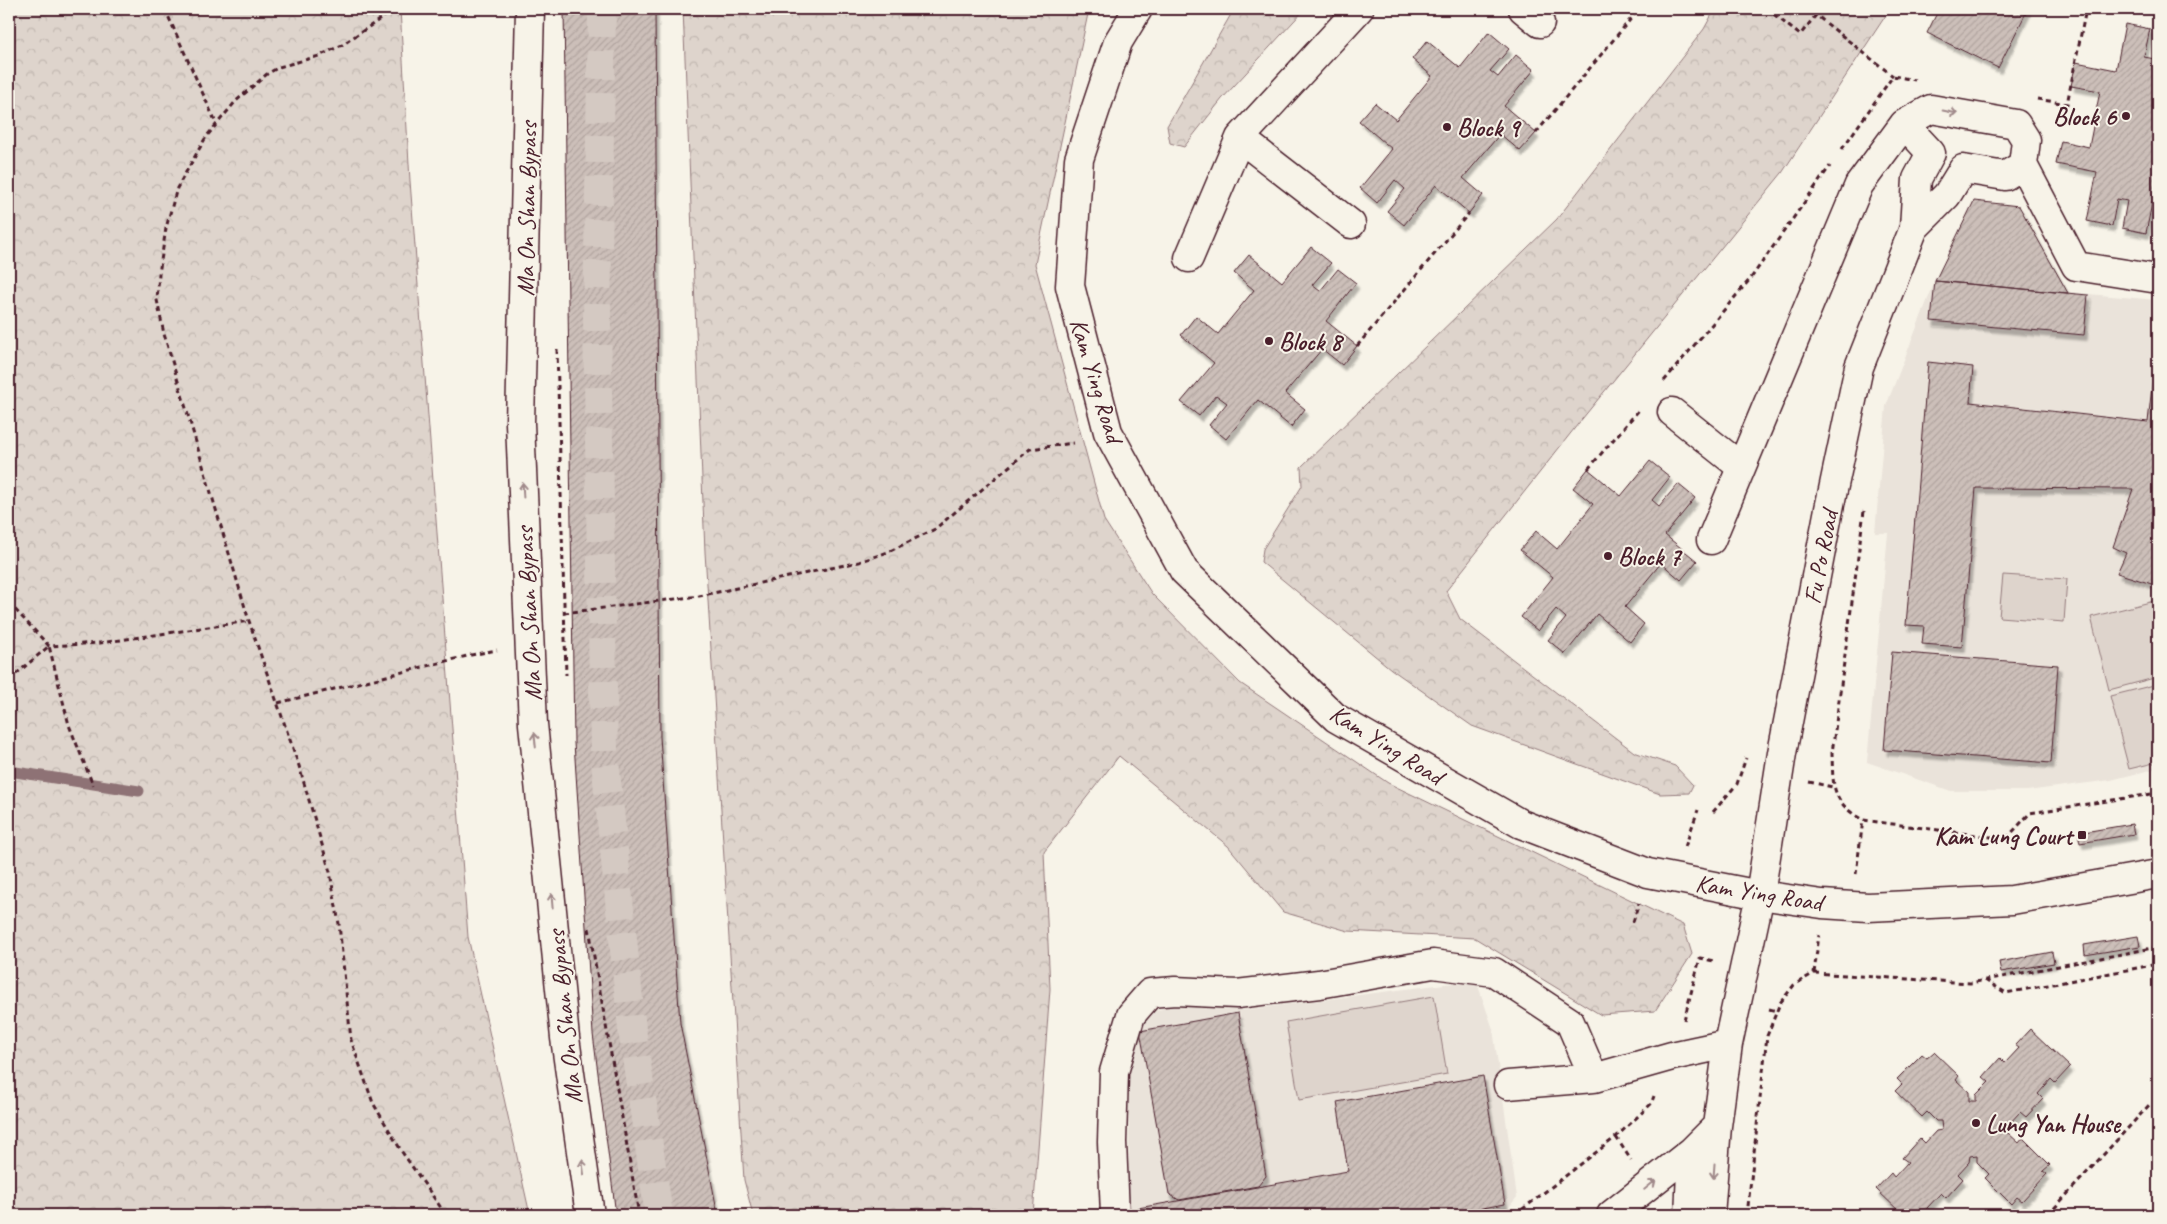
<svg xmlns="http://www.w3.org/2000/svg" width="2167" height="1224" font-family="Caveat,sans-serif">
	<defs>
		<pattern id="forest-crowns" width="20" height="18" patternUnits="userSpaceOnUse" patternTransform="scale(1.25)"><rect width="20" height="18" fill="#ded4cc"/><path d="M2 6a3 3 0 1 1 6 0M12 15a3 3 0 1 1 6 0" fill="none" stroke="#c0b6af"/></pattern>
		<pattern id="building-hatch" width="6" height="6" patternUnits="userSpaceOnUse" patternTransform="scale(1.25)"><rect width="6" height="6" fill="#ccbfb9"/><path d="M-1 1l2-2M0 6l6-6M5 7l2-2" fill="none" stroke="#b1a49f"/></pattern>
		<filter id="shadow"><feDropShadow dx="3" dy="5.5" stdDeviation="1" flood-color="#0004"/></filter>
	</defs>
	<rect width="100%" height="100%" fill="#f7f3e8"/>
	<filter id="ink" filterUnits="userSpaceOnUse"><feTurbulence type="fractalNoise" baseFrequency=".02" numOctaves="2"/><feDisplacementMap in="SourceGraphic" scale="10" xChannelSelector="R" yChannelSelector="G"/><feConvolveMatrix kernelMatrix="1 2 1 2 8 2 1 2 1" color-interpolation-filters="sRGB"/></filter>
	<g filter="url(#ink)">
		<path fill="#eae3da" d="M 1935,281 L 2158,300 L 2158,768 L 2111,780 L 2027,791 L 1951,791 L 1867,762 L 1888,533 L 1875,533 L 1886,406 Z
			M 1476,980 L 1493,1029 L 1517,1197 L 1503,1215 L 1129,1215 L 1129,1079 L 1136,1032 L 1156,1011 L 1176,1003 L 1243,1010 Z"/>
		<path fill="#ded4cc" stroke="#947a7c" d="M 2003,575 L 2067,579 L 2064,622 L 1999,617 Z
			M 2158,600 L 2158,677 L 2109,690 L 2091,617 Z
			M 2158,684 L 2158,762 L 2129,769 L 2110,696 Z
			M 1434,996 L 1447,1074 L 1299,1100 L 1286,1022 Z"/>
		<path fill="url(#forest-crowns)" stroke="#947a7c" d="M 9,9 L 400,9 L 410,181 L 468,937 L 530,1215 L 9,1215 Z
			M 683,9 L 1089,9 L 1035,264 L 1104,520 L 1152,594 L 1240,683 L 1388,783 L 1683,925 L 1692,954 L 1655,1011 L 1601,1015 L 1475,938 L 1348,931 L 1283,912 L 1228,846 L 1119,756 L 1044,852 L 1050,989 L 1033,1215 L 753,1215 L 744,1180 L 705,552 Z
			M 1234,9 L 1305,9 L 1222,99 L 1184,147 L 1170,143 L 1167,126 Z
			M 1715,9 L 1890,9 L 1782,173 L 1578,424 L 1446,591 L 1460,619 L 1634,752 L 1675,766 L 1693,785 L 1689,793 L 1660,794 L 1472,726 L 1391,669 L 1261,562 L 1263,549 L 1302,486 L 1301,467 L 1557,219 L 1704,29 Z"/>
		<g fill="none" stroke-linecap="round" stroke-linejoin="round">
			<path stroke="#8e7275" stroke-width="11" d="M 9,771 L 139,791"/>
		</g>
		<path fill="url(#building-hatch)" stroke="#4a1f2b" filter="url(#shadow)" d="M 564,9 L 655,9 L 660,737 L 680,1023 L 718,1215 L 616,1215 L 593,1034 L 574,743 Z
			M 1939,9 L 2028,9 L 1998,68 L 1927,33 Z
			M 2125,24 L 2150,29 L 2144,57 L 2155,59 L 2158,45 L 2158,184 L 2156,183 L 2146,233 L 2122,228 L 2127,201 L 2117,199 L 2112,226 L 2087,221 L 2097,172 L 2056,164 L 2061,141 L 2089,147 L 2100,91 L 2071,86 L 2076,62 L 2116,70 Z
			M 1489,32 L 1509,49 L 1490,71 L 1498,77 L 1516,55 L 1534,70 L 1504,106 L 1536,133 L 1520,151 L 1500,134 L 1463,178 L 1483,195 L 1469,213 L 1436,185 L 1404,225 L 1387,211 L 1405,189 L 1395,180 L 1377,203 L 1360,188 L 1392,149 L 1359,121 L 1375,103 L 1396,120 L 1432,76 L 1412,59 L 1427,41 L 1460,68 Z
			M 1974,201 L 2019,206 L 2068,293 L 1935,281 Z
			M 1311,247 L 1331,263 L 1312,285 L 1320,291 L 1338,269 L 1356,283 L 1326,321 L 1357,346 L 1342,365 L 1322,349 L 1285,393 L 1305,409 L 1291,427 L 1258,400 L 1226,439 L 1209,425 L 1227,403 L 1216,395 L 1199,416 L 1181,402 L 1214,363 L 1181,335 L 1196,316 L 1218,334 L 1254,290 L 1234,273 L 1249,255 L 1282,282 Z
			M 1935,281 L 2088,295 L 2084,335 L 1931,321 Z
			M 2155,360 L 2158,360 L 2158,586 L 2117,573 L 2126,553 L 2113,547 L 2133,489 L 1976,488 L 1962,647 L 1922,644 L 1924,626 L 1906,625 L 1928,362 L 1973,367 L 1970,402 L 2148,422 Z
			M 1650,461 L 1670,477 L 1652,500 L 1659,506 L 1678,484 L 1695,498 L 1665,535 L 1697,561 L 1681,580 L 1661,563 L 1625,607 L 1644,624 L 1630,642 L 1597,614 L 1565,654 L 1548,640 L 1566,618 L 1556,609 L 1538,631 L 1521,617 L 1553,577 L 1520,550 L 1536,531 L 1557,549 L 1593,504 L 1573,488 L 1588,469 L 1621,496 Z
			M 1892,652 L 2058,665 L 2051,763 L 1884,750 Z
			M 2132,824 L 2134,834 L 2080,843 L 2078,833 Z
			M 2138,936 L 2140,946 L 2085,955 L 2084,945 Z
			M 2052,952 L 2054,963 L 2001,972 L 1999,962 Z
			M 1238,1013 L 1266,1176 L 1258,1186 L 1179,1200 L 1169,1194 L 1140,1031 Z
			M 2030,1029 L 2070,1067 L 2055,1083 L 2051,1079 L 2038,1094 L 2043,1099 L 2026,1117 L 2020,1112 L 2008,1125 L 2004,1125 L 2003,1133 L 2008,1133 L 2019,1143 L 2023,1138 L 2050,1165 L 2043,1171 L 2047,1174 L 2022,1201 L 2017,1197 L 2011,1204 L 1985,1178 L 1989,1174 L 1977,1162 L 1977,1155 L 1970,1156 L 1969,1162 L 1958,1174 L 1963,1179 L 1946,1198 L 1941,1193 L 1927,1208 L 1931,1211 L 1927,1215 L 1903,1215 L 1876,1189 L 1891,1173 L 1894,1177 L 1908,1162 L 1902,1158 L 1920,1138 L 1925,1143 L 1936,1131 L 1942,1130 L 1941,1121 L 1936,1121 L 1927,1112 L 1922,1117 L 1895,1091 L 1902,1084 L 1897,1079 L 1922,1054 L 1927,1058 L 1934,1052 L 1959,1076 L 1956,1080 L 1969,1092 L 1969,1101 L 1976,1101 L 1976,1095 L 1989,1082 L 1983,1077 L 2000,1058 L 2005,1063 L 2019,1048 L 2015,1045 Z
			M 1483,1076 L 1505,1204 L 1443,1215 L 1140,1215 L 1138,1208 L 1348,1171 L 1337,1102 Z"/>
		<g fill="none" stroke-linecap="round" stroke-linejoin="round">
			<path stroke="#d4c9c2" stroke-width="28" stroke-dasharray="28 14" stroke-linecap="butt" d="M 602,9 L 597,318 L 604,751 L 632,1029 L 659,1215"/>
			<defs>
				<path id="minor" d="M 1138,9 L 1118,42 L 1079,159 L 1070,286 L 1108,432 L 1184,571 L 1336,718 L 1521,824 L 1648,873 L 1760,895 L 1822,904 L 1868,907 L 2012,900 L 2158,874
					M 1523,9 L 1540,23
					M 1240,138 L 1351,224
					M 2023,165 L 2076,266 L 2158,279
					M 1189,258 L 1240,138 L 1359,9
					M 1672,412 L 1741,467
					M 1711,540 L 1859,185 L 1904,124
					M 1508,1085 L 1594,1078 L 1672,1056 L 1728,1044
					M 1115,1215 L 1112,1142 L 1114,1072 L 1131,1015 L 1150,993 L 1175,991 L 1237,994 L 1319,984 L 1433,964 L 1494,972 L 1570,1022 L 1594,1078
					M 1611,1215 L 1692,1151 L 1717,1126
					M 1689,1215 L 1692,1151
					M 1710,1215 L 1717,1126 L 1728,1044 L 1760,895 L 1782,753 L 1829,509 L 1859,367 L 1914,228 L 1917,179 L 1931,153 L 1904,124 L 1931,109 L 2016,124 L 2026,140 L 2023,165 L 2005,176 L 1963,169 L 1947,195 L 1914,228"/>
			</defs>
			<use href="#minor" stroke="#4a1f2b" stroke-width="31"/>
			<path stroke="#4a1f2b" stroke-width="3" stroke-dasharray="5 4" stroke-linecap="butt" d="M 165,9 L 216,123
				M 395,9 L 342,45 L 319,56 L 279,67 L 267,74 L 236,101 L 206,137 L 177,188 L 166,228 L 159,274 L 157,300 L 164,334 L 249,621 L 299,766 L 330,872 L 339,924 L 351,1040 L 373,1103 L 402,1152 L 446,1215
				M 1767,9 L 1800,35 L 1816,15 L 1893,76
				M 2037,99 L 2067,104 L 2086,9
				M 1536,133 L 1639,9
				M 1842,149 L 1893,76 L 1915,80
				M 1357,346 L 1469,213
				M 557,349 L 566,675
				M 1664,381 L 1751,278 L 1830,166
				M 1588,469 L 1639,410
				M 1864,511 L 1832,753 C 1833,786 1831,802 1863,820 L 2006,839 L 2030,813 L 2158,793
				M 9,603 L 49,646 L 100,643 L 249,621
				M 564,613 L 699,596 L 859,562 L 888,552 L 935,529 L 1030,449 L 1074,443
				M 9,680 L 49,646 L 69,725 L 93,785
				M 278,703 L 471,655 L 497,650
				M 1809,782 L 1833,787
				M 1713,812 L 1737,784 L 1746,758
				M 1685,847 L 1698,810
				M 1856,874 L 1863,820
				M 1633,922 L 1639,903
				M 589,928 L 639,1215
				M 1814,973 L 1970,983 L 2158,947
				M 1814,973 L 1819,935
				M 1985,980 L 2006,993 L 2158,964
				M 1769,1009 L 1777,1011
				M 1684,1020 L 1700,958 L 1714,961
				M 1616,1137 L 1631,1160
				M 1958,1214 L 1959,1215
				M 1515,1215 L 1616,1137 L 1651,1104 L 1654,1096
				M 1747,1215 L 1767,1036 L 1780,1003 L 1794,985 L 1814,973
				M 2048,1215 L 2151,1103"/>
			<use href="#minor" stroke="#f7f3e8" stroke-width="28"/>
			<defs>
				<path id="major-bridge" d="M 530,9 L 520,423 L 533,724 L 565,1038 L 590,1215"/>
			</defs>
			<use href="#major-bridge" stroke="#4a1f2b" stroke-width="31" stroke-linecap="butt"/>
			<use href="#major-bridge" stroke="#f7f3e8" stroke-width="28"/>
		</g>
		<defs><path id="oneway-shaft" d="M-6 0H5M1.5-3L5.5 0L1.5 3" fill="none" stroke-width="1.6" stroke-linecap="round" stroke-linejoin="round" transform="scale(1.25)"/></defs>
		<g stroke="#a0898a">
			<use href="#oneway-shaft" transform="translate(1950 112) rotate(11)"/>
			<use href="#oneway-shaft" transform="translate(523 490) rotate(-93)"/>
			<use href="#oneway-shaft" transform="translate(535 740) rotate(-96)"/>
			<use href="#oneway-shaft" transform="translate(552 901) rotate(-95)"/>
			<use href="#oneway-shaft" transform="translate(583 1167) rotate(-98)"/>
			<use href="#oneway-shaft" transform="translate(1714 1171) rotate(94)"/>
			<use href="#oneway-shaft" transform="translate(1650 1185) rotate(-39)"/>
		</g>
	</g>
	<g fill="#4a1f2b" stroke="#f7f3e8" stroke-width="2">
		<circle cx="2126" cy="116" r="5"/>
		<circle cx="1447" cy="127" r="5"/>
		<circle cx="1269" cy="341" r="5"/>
		<circle cx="1608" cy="556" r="5"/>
		<rect x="2077" y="830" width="10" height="10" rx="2.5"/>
		<circle cx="1976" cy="1123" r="5"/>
	</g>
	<g text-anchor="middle" stroke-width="4" stroke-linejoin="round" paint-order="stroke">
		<g font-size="25" font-weight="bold" fill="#4a1f2b" stroke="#f7f3e8" text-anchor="start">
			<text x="2116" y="125" text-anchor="end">Block 6</text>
			<text x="1457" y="136">Block 9</text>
			<text x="1279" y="350">Block 8</text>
			<text x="1618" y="565">Block 7</text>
			<text x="2072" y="844" text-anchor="end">Kam Lung Court</text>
			<text x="1986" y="1132">Lung Yan House</text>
		</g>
		<g font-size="25" fill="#4a1f2b" stroke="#f7f3e8">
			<text transform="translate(526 209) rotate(-89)" y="9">Ma On Shan Bypass</text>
			<text transform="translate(1097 380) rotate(73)" y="9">Kam Ying Road</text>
			<text transform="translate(1820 557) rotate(-79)" y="9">Fu Po Road</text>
			<text transform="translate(528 614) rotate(-93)" y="9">Ma On Shan Bypass</text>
			<text transform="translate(1387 744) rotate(32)" y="9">Kam Ying Road</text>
			<text transform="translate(1759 892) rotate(9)" y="9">Kam Ying Road</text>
			<text transform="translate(564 1017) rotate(-96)" y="9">Ma On Shan Bypass</text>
		</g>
	</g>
	<rect width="2167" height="1224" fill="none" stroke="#f7f3e8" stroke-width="30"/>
	<rect x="15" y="15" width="2137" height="1194" fill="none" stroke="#4a1f2b" stroke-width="2" filter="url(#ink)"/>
</svg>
